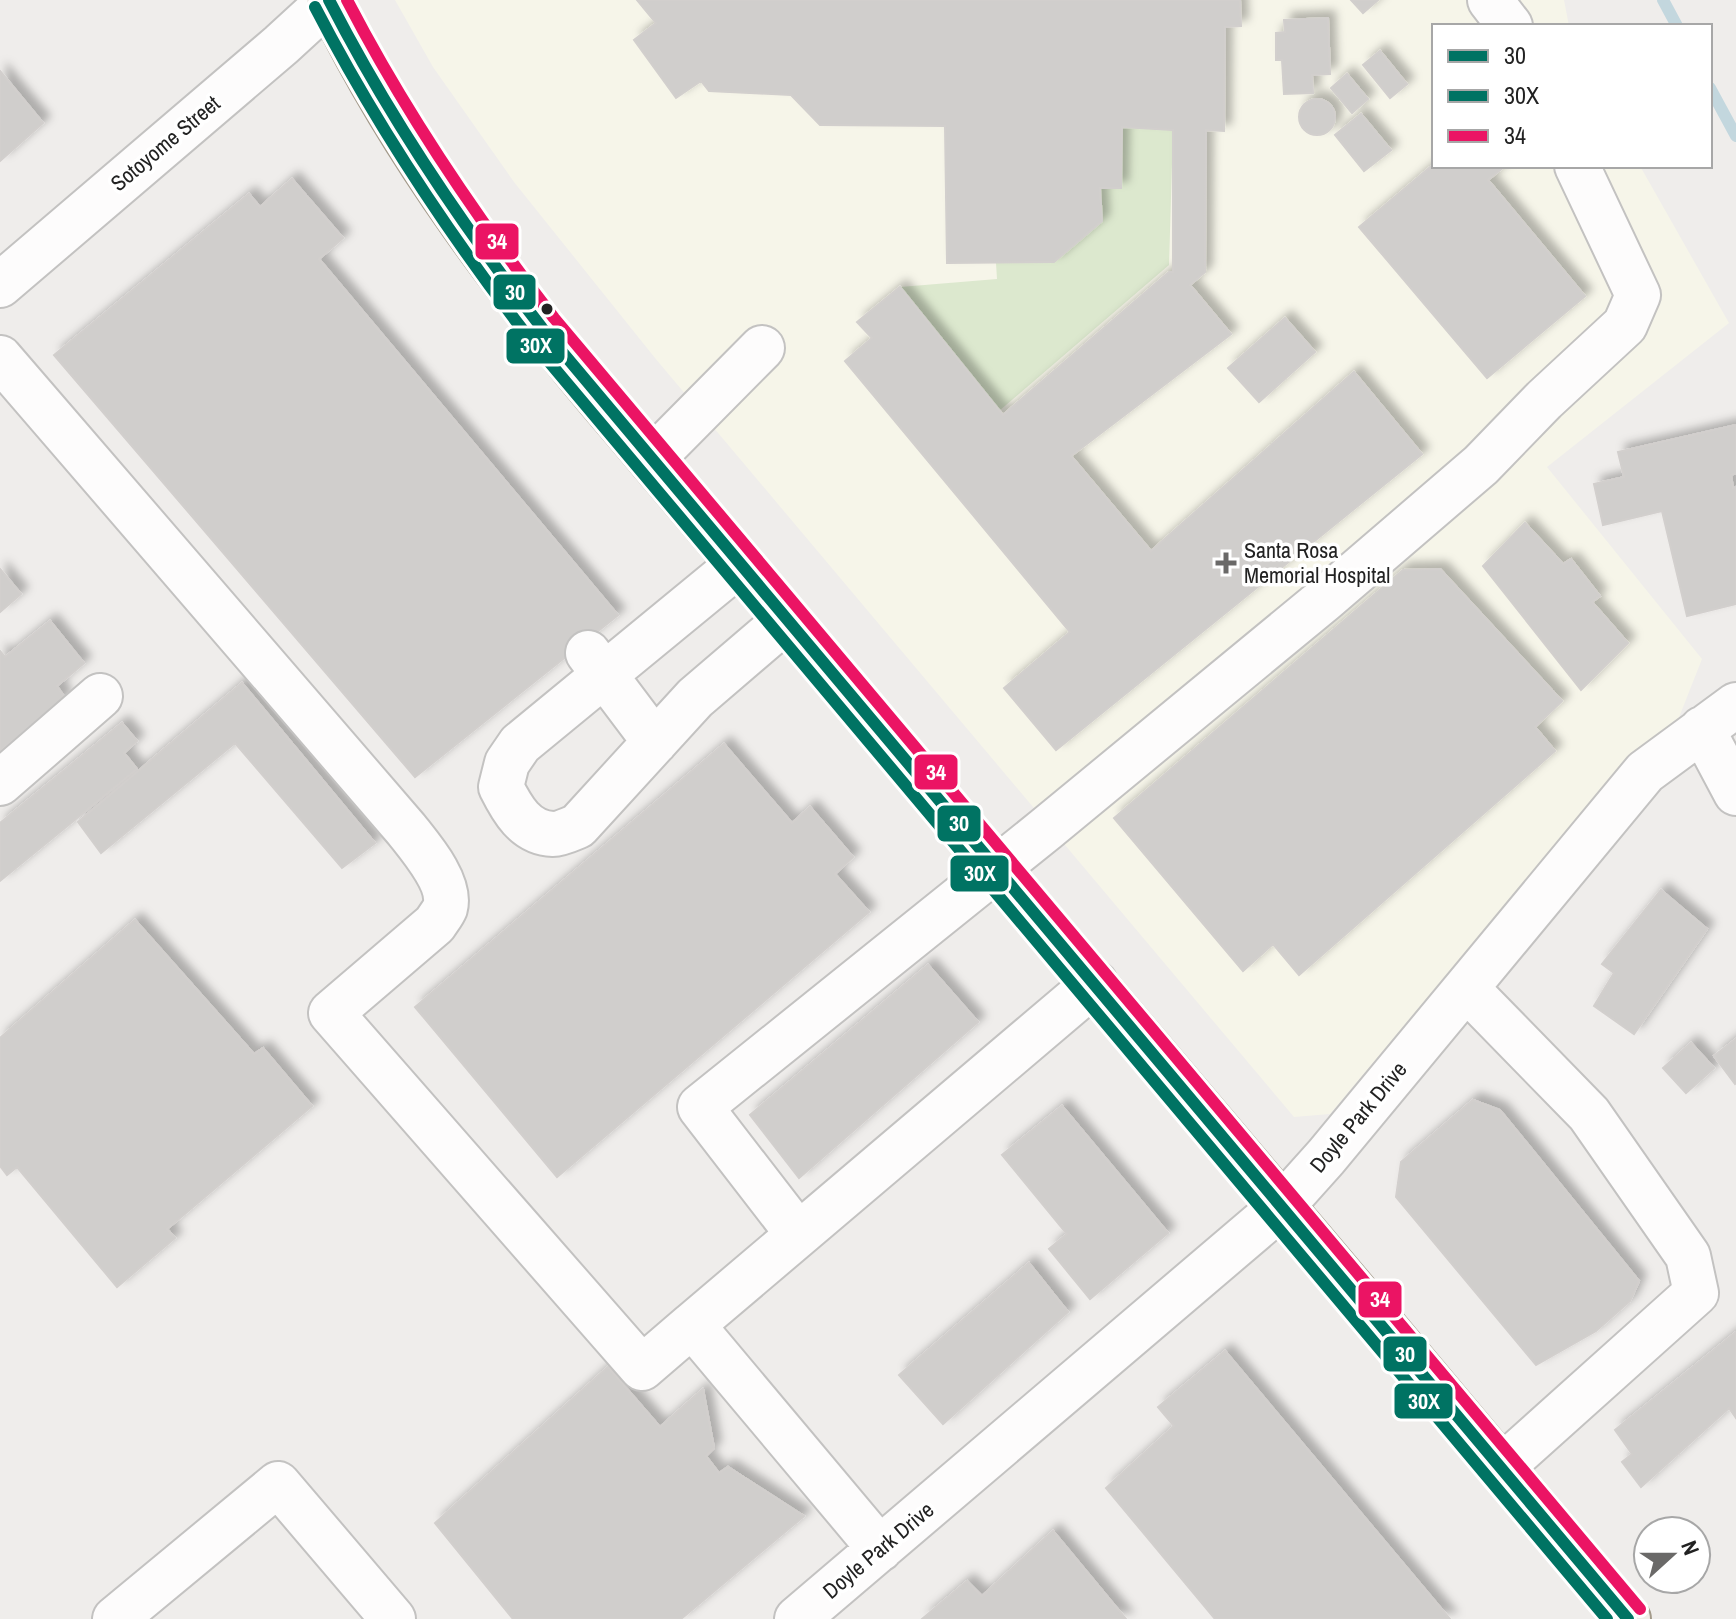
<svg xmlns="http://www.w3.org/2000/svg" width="1736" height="1619" font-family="'Archivo Narrow',sans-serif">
	<defs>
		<filter id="shadow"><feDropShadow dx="7" dy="-7" stdDeviation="4" flood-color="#0004"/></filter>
	</defs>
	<rect width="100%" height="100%" fill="#efedeb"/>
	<path fill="#f6f5e9" d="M 395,0 L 1564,0 L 1569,26 L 1434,26 L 1434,166 L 1640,166 L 1729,323 L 1547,467 L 1702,659 L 1674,730 L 1618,771 L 1330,1114 L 1294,1117 L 655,358 L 514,182 L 433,67 Z"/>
	<path fill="#dce8ce" d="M 1122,127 L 1173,130 L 1169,265 L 999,411 L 900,287 L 997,279 L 996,263 L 1054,262 L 1102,221 L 1100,188 L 1121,188 Z"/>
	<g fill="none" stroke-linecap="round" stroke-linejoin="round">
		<path stroke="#c3d7de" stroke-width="12" d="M 1663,0 L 1677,26
			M 1710,88 L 1736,136"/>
	</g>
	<path fill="#d0cecc" stroke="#d2cfcd" stroke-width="2" filter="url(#shadow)" d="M 637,0 L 1240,0 L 1241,26 L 1225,27 L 1224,131 L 1206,130 L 1205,272 L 1190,285 L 1231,334 L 1071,456 L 1151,551 L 1354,372 L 1422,454 L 1056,750 L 1004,688 L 1070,632 L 845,361 L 872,338 L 857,322 L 900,287 L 1003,415 L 1169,272 L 1173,272 L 1173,130 L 1122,127 L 1121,188 L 1100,188 L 1102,221 L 1054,262 L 947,263 L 945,126 L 820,125 L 791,95 L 709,91 L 701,81 L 676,98 L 634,40 L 656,23 Z
		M 1351,0 L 1378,0 L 1363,13 Z
		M 1328,18 L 1330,74 L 1312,75 L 1313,93 L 1284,94 L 1282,60 L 1276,60 L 1276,33 L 1285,32 L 1284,20 Z
		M 1380,51 L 1407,84 L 1390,98 L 1363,65 Z
		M 0,71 L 43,123 L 0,161 Z
		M 1347,74 L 1368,99 L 1352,113 L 1331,88 Z
		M1299 117a18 18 0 1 1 36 0a18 18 0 1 1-36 0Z
		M 1361,114 L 1391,150 L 1364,171 L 1335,135 Z
		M 1434,164 L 1434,166 L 1505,166 L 1488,180 L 1585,296 L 1487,378 L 1359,227 Z
		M 292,179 L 343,238 L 319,259 L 618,615 L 415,777 L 54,355 L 249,194 L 260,207 Z
		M 1285,318 L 1315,352 L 1259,402 L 1228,368 Z
		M 1736,425 L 1736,473 L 1731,475 L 1733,488 L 1736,487 L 1736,604 L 1687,616 L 1662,511 L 1603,525 L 1594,484 L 1624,477 L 1618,452 Z
		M 1525,523 L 1563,564 L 1571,559 L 1600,596 L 1592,602 L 1628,643 L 1581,690 L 1483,566 Z
		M 0,569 L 21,594 L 0,612 Z
		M 1440,569 L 1562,701 L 1535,727 L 1555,751 L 1299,975 L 1273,944 L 1243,971 L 1114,818 L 1403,570 Z
		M 50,621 L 84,663 L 57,686 L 65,698 L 0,751 L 0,651 L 5,657 Z
		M 242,683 L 375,843 L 342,868 L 235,743 L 101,853 L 78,822 Z
		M 122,723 L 137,741 L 124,753 L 137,769 L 0,881 L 0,823 Z
		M 724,744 L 792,823 L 810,807 L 853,857 L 835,874 L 869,912 L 557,1177 L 415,1007 Z
		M 1661,890 L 1707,929 L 1634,1034 L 1594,1006 L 1614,973 L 1602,964 Z
		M 135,920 L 254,1054 L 263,1048 L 312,1106 L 167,1229 L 175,1238 L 117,1287 L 17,1167 L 7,1175 L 0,1166 L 0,1038 Z
		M 928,965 L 978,1022 L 799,1178 L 750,1115 Z
		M 1736,1039 L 1736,1083 L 1735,1084 L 1714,1056 Z
		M 1691,1043 L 1714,1068 L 1686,1093 L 1663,1068 Z
		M 1473,1100 L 1500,1110 L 1639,1281 L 1630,1301 L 1596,1331 L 1536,1365 L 1396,1197 L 1401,1162 Z
		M 1062,1106 L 1168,1233 L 1090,1299 L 1049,1249 L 1067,1234 L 1002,1155 Z
		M 1029,1263 L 1068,1312 L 943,1424 L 899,1375 Z
		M 1736,1332 L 1736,1418 L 1729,1408 L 1641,1487 L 1622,1462 L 1632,1454 L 1615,1430 Z
		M 1225,1351 L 1450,1619 L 1215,1619 L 1106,1488 L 1174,1426 L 1158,1407 Z
		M 608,1367 L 660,1427 L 703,1389 L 714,1448 L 706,1456 L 719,1473 L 728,1467 L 804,1516 L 681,1619 L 513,1619 L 435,1523 Z
		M 1053,1531 L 1126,1619 L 922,1619 L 967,1581 L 982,1596 Z"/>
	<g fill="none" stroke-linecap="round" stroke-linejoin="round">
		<defs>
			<path id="minor" d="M 1490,0 L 1510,26
				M 0,285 L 281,45 L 330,0
				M 0,358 L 406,829 C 420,847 452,883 445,908 C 443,913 438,919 435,924 L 331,1013 L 642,1368 L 692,1325
				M 651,460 L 762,348
				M 739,564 L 520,744 L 507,763 L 501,787 C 512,809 525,833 553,834 C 560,834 571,829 578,826 L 695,698 L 786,620
				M 588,653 L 655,742
				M 1702,729 L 1736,793
				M 0,783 L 100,696
				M 1466,988 L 1589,1114 L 1688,1256 L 1696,1293 L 1502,1467
				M 798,1234 L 700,1107 L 1046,829 L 1325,599 L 1481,465 L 1544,400 L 1625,325 L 1638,295 L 1577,166
				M 880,1549 L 692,1325 L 1095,983
				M 115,1619 L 278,1484 L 393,1619
				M 797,1619 L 1283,1205 L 1326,1157 L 1645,772 L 1736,705"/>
			<path id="major" d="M 329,0 C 405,157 512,297 625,429 C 704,522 782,615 861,708 C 1118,1010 1374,1314 1628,1619"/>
		</defs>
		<use href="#minor" stroke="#c3c2c1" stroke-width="48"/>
		<use href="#major" stroke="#a39a8a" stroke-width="48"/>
		<use href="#minor" stroke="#fdfcfc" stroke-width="44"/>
		<use href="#major" stroke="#f1ede8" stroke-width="44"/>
		<defs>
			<path id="bus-1" d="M 329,0 C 389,117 461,224 542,328 L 1628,1619"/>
			<path id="bus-2" d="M 315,7 C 376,125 448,233 529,338 L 1607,1619"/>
			<path id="bus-3" d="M 347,0 C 406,114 476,217 554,318 L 1640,1609"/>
		</defs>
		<use href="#bus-1" stroke="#fff" stroke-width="18"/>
		<use href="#bus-2" stroke="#fff" stroke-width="18"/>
		<use href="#bus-3" stroke="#fff" stroke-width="18"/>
		<use href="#bus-1" stroke="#007363" stroke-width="12"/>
		<use href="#bus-2" stroke="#007363" stroke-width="12"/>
		<use href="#bus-3" stroke="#eb1464" stroke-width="12"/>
	</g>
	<circle fill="#222" stroke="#fff" stroke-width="3" cx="547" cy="309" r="7"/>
	<path fill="#6a6968" stroke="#fff" stroke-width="3" d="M1222 551h8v8h8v8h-8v8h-8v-8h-8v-8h8z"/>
	<g text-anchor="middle" stroke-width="7" stroke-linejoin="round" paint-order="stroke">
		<g font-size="22" fill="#222" stroke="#fff">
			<text transform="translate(165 143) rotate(-40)" y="8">Sotoyome Street</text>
			<text transform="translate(1358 1117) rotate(-50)" y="8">Doyle Park Drive</text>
			<text transform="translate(878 1550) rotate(-40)" y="8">Doyle Park Drive</text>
		</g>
		<g font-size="22" fill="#222" stroke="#fff" text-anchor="start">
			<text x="1244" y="558">Santa Rosa<tspan x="1244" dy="25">Memorial Hospital</tspan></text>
		</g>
	</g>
	<g stroke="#fff" stroke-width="3">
		<rect x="474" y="222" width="46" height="39" rx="8" fill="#eb1464"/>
		<rect x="492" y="273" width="45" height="38" rx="8" fill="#007363"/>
		<rect x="505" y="327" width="61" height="38" rx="8" fill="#007363"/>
		<rect x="913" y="753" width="46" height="38" rx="8" fill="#eb1464"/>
		<rect x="936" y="804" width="46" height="39" rx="8" fill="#007363"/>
		<rect x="949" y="854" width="61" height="39" rx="8" fill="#007363"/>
		<rect x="1357" y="1280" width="46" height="39" rx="8" fill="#eb1464"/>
		<rect x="1382" y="1335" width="46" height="38" rx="8" fill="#007363"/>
		<rect x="1393" y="1382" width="61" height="38" rx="8" fill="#007363"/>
	</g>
	<g font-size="22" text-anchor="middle" font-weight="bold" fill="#fff">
		<text x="497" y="249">34</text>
		<text x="515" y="300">30</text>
		<text x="536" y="353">30X</text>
		<text x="936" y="780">34</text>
		<text x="959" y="831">30</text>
		<text x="980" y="881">30X</text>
		<text x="1380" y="1307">34</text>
		<text x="1405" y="1362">30</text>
		<text x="1424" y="1409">30X</text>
	</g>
	<rect x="1432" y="24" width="280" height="144" fill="#ffffff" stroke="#a7a7a7" stroke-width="2"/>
	<rect x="1448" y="50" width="40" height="12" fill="#007363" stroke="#a7a7a7" stroke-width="2"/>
	<text x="1504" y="64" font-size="24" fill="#222222">30</text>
	<rect x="1448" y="90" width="40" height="12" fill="#007363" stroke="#a7a7a7" stroke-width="2"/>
	<text x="1504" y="104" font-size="24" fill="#222222">30X</text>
	<rect x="1448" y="130" width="40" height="12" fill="#eb1464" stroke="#a7a7a7" stroke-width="2"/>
	<text x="1504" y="144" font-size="24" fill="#222222">34</text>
	<g transform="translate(1672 1555) rotate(69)"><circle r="38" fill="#ffffff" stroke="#a7a7a7" stroke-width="2"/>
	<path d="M0-6L14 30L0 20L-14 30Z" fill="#6a6968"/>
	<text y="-12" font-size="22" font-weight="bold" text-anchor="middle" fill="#222222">N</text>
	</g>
</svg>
